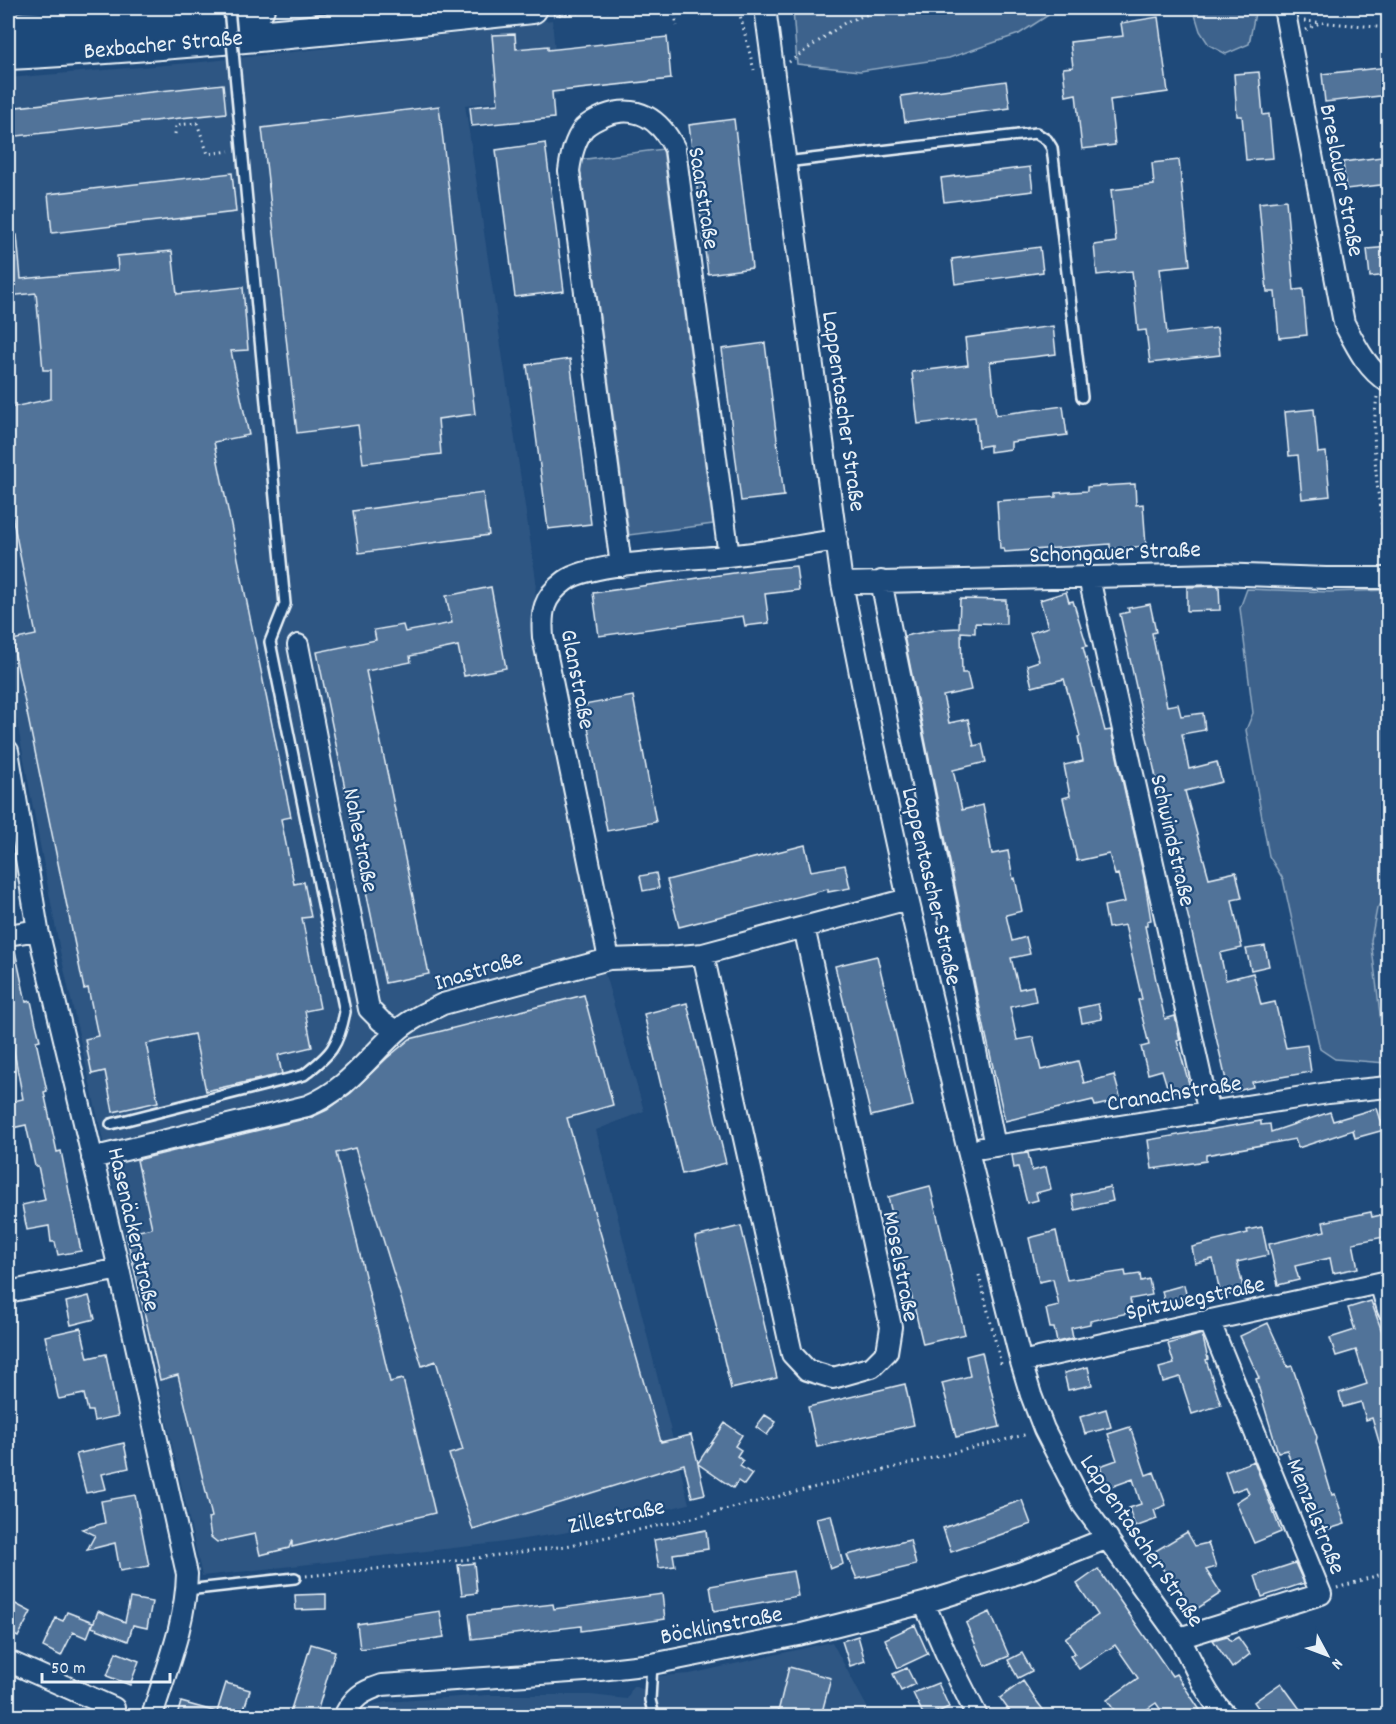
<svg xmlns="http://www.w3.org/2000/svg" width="1396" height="1724" font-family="Dekko,sans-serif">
	<rect width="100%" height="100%" fill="#1f4a7a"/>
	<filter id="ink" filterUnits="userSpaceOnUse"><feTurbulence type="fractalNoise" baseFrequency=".0167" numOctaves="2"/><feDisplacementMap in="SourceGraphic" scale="12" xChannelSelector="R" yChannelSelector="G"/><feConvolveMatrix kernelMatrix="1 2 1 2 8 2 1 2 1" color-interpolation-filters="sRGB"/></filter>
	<g filter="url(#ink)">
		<path fill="#2e5683" d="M 552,20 L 559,95 L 465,105 L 536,580 L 534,620 L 542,679 L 606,978 L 644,1111 L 596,1130 L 689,1504 L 563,1533 L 498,1543 L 202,1576 L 60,951 L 8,674 L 8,78 L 202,62 L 456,34 Z
			M 1388,897 L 1388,1063 L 1386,1063 L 1371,940 L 1377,908 Z
			M 832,1642 L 868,1709 L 864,1716 L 358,1716 L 368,1706 L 386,1702 L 488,1695 L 591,1695 L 627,1699 L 633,1686 L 654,1693 L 659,1676 L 690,1674 Z"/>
		<path fill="#3c628c" stroke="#92aac2" stroke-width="1.5" d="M 795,8 L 1070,8 L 1053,12 L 1019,34 L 949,58 L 860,71 L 797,64 L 793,10 Z
			M 1193,8 L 1256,8 L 1249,44 L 1226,54 L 1209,45 L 1200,31 Z
			M 1334,8 L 1388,8 L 1388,16 Z
			M 663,149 L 713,524 L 629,535 L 579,160 Z
			M 1247,589 L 1330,592 L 1388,590 L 1388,897 L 1377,908 L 1371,940 L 1386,1063 L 1335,1059 L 1320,1049 L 1283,879 L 1269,856 L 1246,730 L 1253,713 L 1240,608 Z"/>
		<path fill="#517399" stroke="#e8f1f8" stroke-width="1.5" d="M 1158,17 L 1168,92 L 1110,100 L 1115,145 L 1082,149 L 1076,94 L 1066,96 L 1063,68 L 1073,67 L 1070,42 L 1123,36 L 1121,23 Z
			M 515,34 L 516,49 L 548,46 L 548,50 L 667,37 L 671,79 L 552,92 L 554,118 L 472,126 L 470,107 L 498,104 L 492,35 Z
			M 1389,67 L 1389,95 L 1325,102 L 1322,74 Z
			M 1259,72 L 1263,115 L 1269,114 L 1273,158 L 1246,160 L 1242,116 L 1237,116 L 1234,74 Z
			M 1006,81 L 1010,108 L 905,122 L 901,96 Z
			M 223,84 L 226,113 L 8,137 L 8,108 Z
			M 439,106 L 475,414 L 438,419 L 441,454 L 363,463 L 358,425 L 297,433 L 262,128 Z
			M 734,119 L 752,268 L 708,274 L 689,125 Z
			M 545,143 L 564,291 L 515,297 L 496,150 Z
			M 1389,156 L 1389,184 L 1346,189 L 1343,162 Z
			M 1179,160 L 1190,265 L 1160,268 L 1167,334 L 1217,328 L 1220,355 L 1150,363 L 1146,330 L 1138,331 L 1132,271 L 1097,275 L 1094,245 L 1116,242 L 1111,190 L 1154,185 L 1152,163 Z
			M 1030,167 L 1033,191 L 944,202 L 941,178 Z
			M 232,173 L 236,212 L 52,233 L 48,194 Z
			M 1286,200 L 1294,290 L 1303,289 L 1307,335 L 1279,338 L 1275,292 L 1267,292 L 1259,203 Z
			M 17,235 L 21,279 L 118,270 L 117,256 L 172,251 L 177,294 L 243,287 L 248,350 L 231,351 L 249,435 L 214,442 L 291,817 L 281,819 L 294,884 L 304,882 L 311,917 L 302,918 L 320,1008 L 305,1011 L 312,1047 L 278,1055 L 282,1074 L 206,1091 L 194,1034 L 146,1044 L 158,1102 L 113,1112 L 105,1071 L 92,1074 L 85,1039 L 98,1036 L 88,988 L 84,989 L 12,640 L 36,635 L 8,495 L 8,408 L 51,399 L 51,370 L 43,370 L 36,293 L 8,296 L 8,236 Z
			M 1040,247 L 1043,272 L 955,284 L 952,259 Z
			M 1389,247 L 1389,275 L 1370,277 L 1367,249 Z
			M 1053,326 L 1056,354 L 990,362 L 996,415 L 1063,406 L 1067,435 L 1011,442 L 1011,449 L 990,452 L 990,445 L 978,447 L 975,417 L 918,424 L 912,372 L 968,365 L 965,338 Z
			M 765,343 L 784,496 L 741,501 L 722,349 Z
			M 570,359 L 591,524 L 548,529 L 527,365 Z
			M 1314,409 L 1318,453 L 1326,452 L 1330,496 L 1302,499 L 1298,455 L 1289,456 L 1285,412 Z
			M 1135,484 L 1136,505 L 1143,504 L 1146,546 L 1110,549 L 1110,544 L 1005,552 L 1004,549 L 1000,549 L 997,501 L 1056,497 L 1056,493 L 1087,491 L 1087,487 Z
			M 483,493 L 489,535 L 359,553 L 353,511 Z
			M 796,566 L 799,590 L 765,594 L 769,623 L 745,626 L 743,616 L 599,636 L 593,593 L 762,569 Z
			M 1219,586 L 1220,610 L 1187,611 L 1187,587 Z
			M 491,587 L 506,668 L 464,676 L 458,646 L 410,656 L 411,662 L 366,671 L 429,974 L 385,983 L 317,652 L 376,640 L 374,630 L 403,625 L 405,632 L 452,623 L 446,596 Z
			M 1066,592 L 1069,602 L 1073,601 L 1087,646 L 1083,647 L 1105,731 L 1111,730 L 1144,877 L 1151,920 L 1147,921 L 1147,926 L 1145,926 L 1156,980 L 1165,1019 L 1175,1016 L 1180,1040 L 1177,1041 L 1190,1087 L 1169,1093 L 1162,1070 L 1148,1074 L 1141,1047 L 1149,1045 L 1138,1000 L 1142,999 L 1125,925 L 1108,928 L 1104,906 L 1125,902 L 1118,874 L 1115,875 L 1109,854 L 1077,861 L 1063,798 L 1070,796 L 1064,765 L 1083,761 L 1078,737 L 1080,736 L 1064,679 L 1032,687 L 1027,665 L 1039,661 L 1030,633 L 1048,627 L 1040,600 Z
			M 960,599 L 1006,600 L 1006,624 L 975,623 L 975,633 L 961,632 L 962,673 L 967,673 L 971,690 L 943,696 L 949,723 L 968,719 L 974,746 L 982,744 L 986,762 L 953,770 L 962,810 L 983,805 L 992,854 L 1008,851 L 1013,879 L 1015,878 L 1022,911 L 1006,915 L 1012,941 L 1026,937 L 1030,954 L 1011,958 L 1019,989 L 1033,986 L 1036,1001 L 1010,1007 L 1017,1040 L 1033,1037 L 1041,1070 L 1078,1061 L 1084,1083 L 1114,1075 L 1121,1100 L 1095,1106 L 1093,1100 L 1005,1121 L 977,995 L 904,636 L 940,629 L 959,628 Z
			M 1150,604 L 1156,632 L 1152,633 L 1167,706 L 1178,704 L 1181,716 L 1203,713 L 1205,730 L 1182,734 L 1189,769 L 1217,762 L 1222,782 L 1185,791 L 1209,878 L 1236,872 L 1242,898 L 1232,900 L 1242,948 L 1220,953 L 1226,980 L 1253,973 L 1261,1005 L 1275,1002 L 1286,1048 L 1307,1045 L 1311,1072 L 1252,1082 L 1253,1087 L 1229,1093 L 1157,782 L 1120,614 L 1129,612 L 1128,608 Z
			M 633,696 L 656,822 L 607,831 L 584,705 Z
			M 805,845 L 811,871 L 845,865 L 850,888 L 828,892 L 828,889 L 679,927 L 667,880 Z
			M 656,873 L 659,888 L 643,891 L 640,876 Z
			M 14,946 L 26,1002 L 31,1001 L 36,1024 L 40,1040 L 36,1041 L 47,1091 L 44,1092 L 57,1152 L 61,1151 L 81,1251 L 58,1255 L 55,1242 L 51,1242 L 49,1226 L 27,1230 L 22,1205 L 45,1200 L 38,1166 L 35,1166 L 26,1125 L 8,1129 L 8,1102 L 23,1099 L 8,1020 L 8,947 Z
			M 1265,946 L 1269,966 L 1251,970 L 1246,949 Z
			M 877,956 L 913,1106 L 871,1116 L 835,966 Z
			M 584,995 L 613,1105 L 567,1118 L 661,1442 L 691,1435 L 698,1463 L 725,1423 L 742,1435 L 735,1446 L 741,1450 L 737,1456 L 743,1461 L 740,1466 L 752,1474 L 744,1485 L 738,1481 L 733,1488 L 698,1464 L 705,1494 L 692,1497 L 684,1464 L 473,1530 L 449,1454 L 463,1450 L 436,1361 L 422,1366 L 355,1148 L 336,1153 L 390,1382 L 403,1379 L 435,1513 L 292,1547 L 292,1540 L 289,1548 L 260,1555 L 255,1534 L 217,1542 L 211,1537 L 208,1518 L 212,1517 L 178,1375 L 160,1380 L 126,1234 L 152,1228 L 137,1160 L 312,1117 L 327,1110 L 351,1093 L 387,1058 L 410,1039 Z
			M 687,1003 L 726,1163 L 682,1174 L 644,1014 Z
			M 1098,1004 L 1102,1019 L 1082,1023 L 1079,1008 Z
			M 1377,1108 L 1384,1130 L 1355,1138 L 1353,1130 L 1298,1148 L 1295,1139 L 1206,1155 L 1206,1161 L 1152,1169 L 1148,1140 L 1261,1121 L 1261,1125 L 1270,1124 L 1271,1132 L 1330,1112 L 1333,1121 Z
			M 1028,1153 L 1032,1171 L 1046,1167 L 1051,1189 L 1036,1193 L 1038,1200 L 1027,1203 L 1018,1167 L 1014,1168 L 1012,1155 Z
			M 930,1186 L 965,1334 L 923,1344 L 888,1197 Z
			M 1110,1187 L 1113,1201 L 1075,1210 L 1072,1195 Z
			M 1371,1212 L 1372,1217 L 1389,1213 L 1389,1236 L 1353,1243 L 1358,1268 L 1333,1273 L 1330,1258 L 1295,1266 L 1299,1280 L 1278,1285 L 1269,1244 L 1325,1231 L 1323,1222 Z
			M 741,1226 L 777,1378 L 731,1389 L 695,1237 Z
			M 1262,1227 L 1268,1255 L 1237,1262 L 1244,1291 L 1221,1297 L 1213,1259 L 1195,1263 L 1192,1247 L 1248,1233 L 1247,1230 Z
			M 1056,1231 L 1067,1280 L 1125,1271 L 1126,1276 L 1140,1274 L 1141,1281 L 1149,1279 L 1152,1295 L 1130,1299 L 1133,1312 L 1090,1321 L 1090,1324 L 1071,1328 L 1073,1338 L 1057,1342 L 1054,1328 L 1050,1328 L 1046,1309 L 1059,1306 L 1053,1279 L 1039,1282 L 1029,1238 Z
			M 1184,1285 L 1188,1302 L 1166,1308 L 1162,1291 Z
			M 89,1296 L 95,1319 L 71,1325 L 66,1302 Z
			M 1371,1301 L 1389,1351 L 1389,1462 L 1385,1462 L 1372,1418 L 1366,1420 L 1361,1402 L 1343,1407 L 1339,1393 L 1367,1384 L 1356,1350 L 1336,1356 L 1330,1338 L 1355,1330 L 1348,1308 Z
			M 1268,1323 L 1288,1367 L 1292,1366 L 1317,1437 L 1316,1442 L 1332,1495 L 1335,1494 L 1345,1524 L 1316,1533 L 1306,1497 L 1303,1489 L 1299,1490 L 1287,1450 L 1278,1452 L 1256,1379 L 1259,1378 L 1240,1336 Z
			M 81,1328 L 88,1358 L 106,1354 L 118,1416 L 94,1421 L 92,1411 L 88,1411 L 84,1394 L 59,1399 L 58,1397 L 45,1336 Z
			M 1202,1334 L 1208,1359 L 1206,1360 L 1221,1405 L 1192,1414 L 1180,1377 L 1163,1382 L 1159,1368 L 1174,1364 L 1168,1344 Z
			M 982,1352 L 1000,1427 L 956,1437 L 942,1383 L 970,1376 L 966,1356 Z
			M 1088,1367 L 1092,1385 L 1068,1390 L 1064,1373 Z
			M 905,1384 L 914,1425 L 817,1447 L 808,1407 Z
			M 1106,1409 L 1111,1427 L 1085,1434 L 1080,1417 Z
			M 765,1415 L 776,1422 L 767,1435 L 756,1427 Z
			M 1130,1427 L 1146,1475 L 1154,1472 L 1166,1505 L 1154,1510 L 1157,1519 L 1135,1527 L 1129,1508 L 1141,1504 L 1133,1479 L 1108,1488 L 1100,1466 L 1117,1460 L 1108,1434 Z
			M 124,1443 L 129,1468 L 102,1474 L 106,1489 L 86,1493 L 76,1454 Z
			M 1254,1461 L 1281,1532 L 1254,1543 L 1236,1502 L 1249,1494 L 1246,1487 L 1232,1492 L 1225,1472 Z
			M 135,1495 L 149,1566 L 120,1571 L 115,1543 L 87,1550 L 95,1535 L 82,1529 L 105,1523 L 101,1501 Z
			M 1022,1500 L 1031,1524 L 951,1552 L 943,1528 Z
			M 831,1515 L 843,1564 L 830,1569 L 816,1518 Z
			M 706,1530 L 708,1549 L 673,1554 L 675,1566 L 659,1568 L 654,1540 Z
			M 1187,1532 L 1195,1546 L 1208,1543 L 1216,1567 L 1206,1570 L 1221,1593 L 1192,1612 L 1152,1553 Z
			M 910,1540 L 916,1565 L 857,1579 L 847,1555 Z
			M 474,1563 L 477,1593 L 462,1595 L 458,1565 Z
			M 1295,1563 L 1304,1583 L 1262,1597 L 1255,1576 Z
			M 1098,1569 L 1172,1676 L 1176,1674 L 1204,1716 L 1165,1716 L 1156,1703 L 1137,1716 L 1118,1716 L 1107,1700 L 1138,1678 L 1115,1645 L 1079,1669 L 1070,1656 L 1075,1653 L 1065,1638 L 1098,1615 L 1077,1584 Z
			M 793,1571 L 798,1596 L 714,1611 L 710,1586 Z
			M 326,1594 L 326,1609 L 296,1610 L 295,1595 Z
			M 662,1594 L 665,1619 L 581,1631 L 581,1626 L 472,1639 L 469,1614 L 553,1604 L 554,1609 Z
			M 130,1598 L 152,1602 L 147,1628 L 133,1625 L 128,1641 L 92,1627 L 98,1611 L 125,1622 Z
			M 8,1600 L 31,1612 L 18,1637 L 8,1632 Z
			M 440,1611 L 444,1637 L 360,1649 L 357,1624 Z
			M 67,1612 L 93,1622 L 87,1638 L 73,1632 L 61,1656 L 43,1647 L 56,1618 L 63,1621 Z
			M 990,1612 L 1009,1656 L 985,1666 L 966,1623 Z
			M 915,1625 L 928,1654 L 898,1668 L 885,1639 Z
			M 858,1636 L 865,1661 L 850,1666 L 842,1641 Z
			M 1227,1636 L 1231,1641 L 1238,1637 L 1250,1654 L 1232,1668 L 1213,1640 Z
			M 311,1644 L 335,1651 L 323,1692 L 316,1716 L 289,1716 Z
			M 116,1652 L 139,1661 L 130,1685 L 107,1676 Z
			M 1022,1653 L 1032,1671 L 1018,1678 L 1008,1660 Z
			M 789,1667 L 831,1678 L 821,1716 L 777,1716 Z
			M 907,1668 L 915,1684 L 901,1691 L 893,1674 Z
			M 1023,1681 L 1035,1699 L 1048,1716 L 1013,1716 L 1000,1698 Z
			M 226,1683 L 250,1690 L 242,1716 L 177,1716 L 181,1702 L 217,1712 Z
			M 938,1683 L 949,1707 L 928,1716 L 924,1716 L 913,1693 Z
			M 1281,1683 L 1305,1716 L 1264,1716 L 1254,1702 Z"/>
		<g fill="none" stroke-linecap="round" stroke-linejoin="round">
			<defs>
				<path id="service" d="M 785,162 L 1036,133 L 1047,140 L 1052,148 L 1082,397
					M 111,1124 L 304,1075 C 331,1054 338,1047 345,1012 L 270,642 L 285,604 L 237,95
					M 187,1590 L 295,1578
					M 652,1664 L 650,1700 L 654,1716"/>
				<path id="minor" d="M 765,8 L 842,583 L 873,739 L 908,899 L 968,1151 L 1021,1362 L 1031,1395 L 1044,1429 L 1083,1505 L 1179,1638 C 1195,1664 1204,1695 1227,1716
					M 1284,8 L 1344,323 C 1355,344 1367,370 1388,382
					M 621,566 L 569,171 C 571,156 574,141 584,128 C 590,122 597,119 604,116 C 637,103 660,119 675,149 L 729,556
					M 1089,578 L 1209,1113
					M 881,581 L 995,1146
					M 842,583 L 1218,574 L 1326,578 L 1388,578
					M 298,645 L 369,1009 L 381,1021 L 396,1031
					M 8,751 L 38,930 L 119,1269 L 187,1574 C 186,1623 166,1670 152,1716
					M 8,935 L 38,930
					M 703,954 L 792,1354 L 807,1370 L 833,1378 L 872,1367 L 887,1352 L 891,1327 L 804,927
					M 609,959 L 543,637 C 541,612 543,597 565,581 C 589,562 693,559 727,556 C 764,553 801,545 837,540
					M 982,1148 L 1328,1093 L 1388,1087
					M 92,1158 L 307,1106 C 346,1090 365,1061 395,1033 C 408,1020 427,1012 443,1004 L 609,959 L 668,957 L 703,954 L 908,899
					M 1380,1283 L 1388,1310
					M 8,1292 L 119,1269
					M 1021,1362 L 1388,1281
					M 924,1603 L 947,1656 L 977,1716
					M 1179,1638 L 1321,1594 L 1209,1320
					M 8,1661 L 114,1708
					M 344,1716 C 354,1697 361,1692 382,1685 L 600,1670 L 652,1664 L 798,1635 L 924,1603 L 1022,1572 L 1108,1538"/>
				<path id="primary" d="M 8,28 L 58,25 L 259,8
					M 8,54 C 183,45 358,27 532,8"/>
			</defs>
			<use href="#service" stroke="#e8f1f8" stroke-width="14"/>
			<use href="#minor" stroke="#e8f1f8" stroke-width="24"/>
			<use href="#primary" stroke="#e8f1f8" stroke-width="34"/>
			<path stroke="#e8f1f8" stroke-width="3" stroke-dasharray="1.5 4.5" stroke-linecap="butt" d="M 674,8 L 677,26
				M 734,8 L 739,11 L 749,9
				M 1253,8 L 1266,13
				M 739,11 L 754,70
				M 553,15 L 626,8
				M 1304,21 L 1388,28
				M 1306,30 L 1321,22
				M 789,62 L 846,22 L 885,8
				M 175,134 L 176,125 L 197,123 L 208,154 L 229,151
				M 1377,397 C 1369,449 1381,508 1386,561
				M 979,1275 L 1002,1368
				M 306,1576 L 454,1561 L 566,1546 L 688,1519 L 1028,1434
				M 1337,1588 L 1388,1572"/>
			<use href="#service" stroke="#1f4a7a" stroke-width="9"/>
			<use href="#minor" stroke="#1f4a7a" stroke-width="20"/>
			<use href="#primary" stroke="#1f4a7a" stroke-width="30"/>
			<defs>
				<path id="service-bridge" d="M 229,8 L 237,95"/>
			</defs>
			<use href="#service-bridge" stroke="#e8f1f8" stroke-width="14" stroke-linecap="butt"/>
			<use href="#service-bridge" stroke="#1f4a7a" stroke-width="9"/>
		</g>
	</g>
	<g text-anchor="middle" stroke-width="4.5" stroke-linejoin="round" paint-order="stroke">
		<g font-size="24" fill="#e8f1f8" stroke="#1f4a7a">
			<text transform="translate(163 43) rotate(-5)" y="8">Bexbacher Straße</text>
			<text transform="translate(1343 180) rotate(79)" y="8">Breslauer Straße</text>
			<text transform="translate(705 198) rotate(81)" y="8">Saarstraße</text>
			<text transform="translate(845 411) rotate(82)" y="8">Lappentascher Straße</text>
			<text transform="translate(1115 551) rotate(-2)" y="8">Schongauer Straße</text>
			<text transform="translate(579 679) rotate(79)" y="8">Glanstraße</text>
			<text transform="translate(362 840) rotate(79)" y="8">Nahestraße</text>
			<text transform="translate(1174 840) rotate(77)" y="8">Schwindstraße</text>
			<text transform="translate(933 886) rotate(77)" y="8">Lappentascher Straße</text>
			<text transform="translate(478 969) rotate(-17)" y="8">Inastraße</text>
			<text transform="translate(1174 1092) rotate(-9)" y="8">Cranachstraße</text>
			<text transform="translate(135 1229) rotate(77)" y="8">Hasenäckerstraße</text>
			<text transform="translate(902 1266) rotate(79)" y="8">Moselstraße</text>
			<text transform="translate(1195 1297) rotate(-12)" y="8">Spitzwegstraße</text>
			<text transform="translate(616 1515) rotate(-12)" y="8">Zillestraße</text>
			<text transform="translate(1317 1516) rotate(68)" y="8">Menzelstraße</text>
			<text transform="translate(1143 1540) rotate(56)" y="8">Lappentascher Straße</text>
			<text transform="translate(721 1624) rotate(-11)" y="8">Böcklinstraße</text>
		</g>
	</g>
	<rect width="1396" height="1724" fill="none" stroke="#1f4a7a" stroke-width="30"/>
	<rect x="15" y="15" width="1366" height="1694" fill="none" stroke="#e8f1f8" stroke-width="2" filter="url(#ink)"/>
	<g transform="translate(1327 1655) rotate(131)" stroke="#1f4a7a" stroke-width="4.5" paint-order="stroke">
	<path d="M0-4.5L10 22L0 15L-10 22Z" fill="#e8f1f8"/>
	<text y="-9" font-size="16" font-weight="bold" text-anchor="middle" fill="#e8f1f8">N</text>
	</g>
	<path d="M42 1673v9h128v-9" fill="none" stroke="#e8f1f8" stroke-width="3"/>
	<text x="51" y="1673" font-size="18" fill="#e8f1f8" stroke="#1f4a7a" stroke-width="4.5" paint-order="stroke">50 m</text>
</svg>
